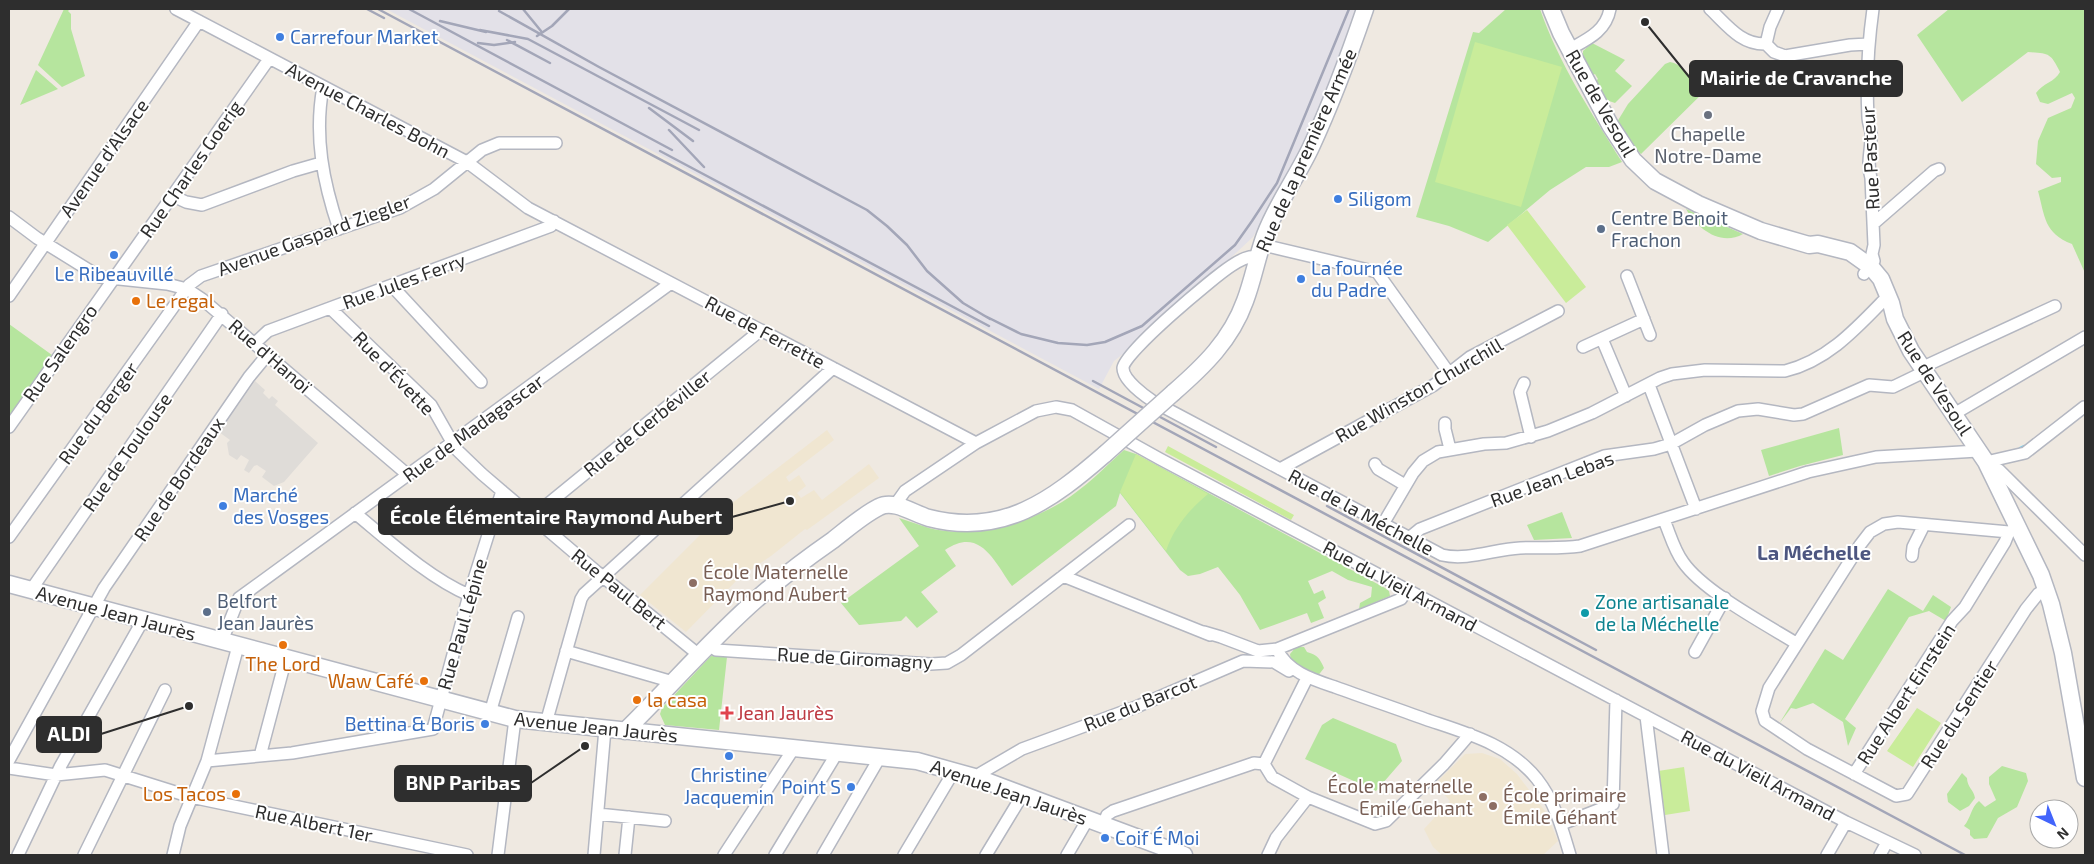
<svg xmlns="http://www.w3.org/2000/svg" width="2094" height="864" font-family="'Exo 2',sans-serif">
	<rect width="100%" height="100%" fill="#efe9e1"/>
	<path fill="#e3e1e8" d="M 386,9 L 1358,9 L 1336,72 L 1288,178 L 1253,237 L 1158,326 L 1114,361 L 1099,389 Z"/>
	<path fill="#f0e6d1" d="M 827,430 L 834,440 L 786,477 L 789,482 L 799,475 L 806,486 L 797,493 L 801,498 L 814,490 L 822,500 L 869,464 L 879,478 L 807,530 L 805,529 L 771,556 L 740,577 L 686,632 L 640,595 L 731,504 Z
		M 1482,753 L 1500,759 L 1517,774 L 1545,811 L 1558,841 L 1543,855 L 1442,855 L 1433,847 L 1424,829 L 1450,801 L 1435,784 L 1465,754 Z"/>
	<path fill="#b6e59e" d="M 64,9 L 70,9 L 68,11 L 71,14 L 71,29 L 85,76 L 62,87 L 38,65 Z
		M 1506,9 L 1540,9 C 1559,64 1591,112 1622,162 L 1609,167 L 1586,167 L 1550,190 L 1488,242 L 1449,226 L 1416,217 L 1473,32 L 1479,33 Z
		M 1949,9 L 2085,9 L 2085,273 L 2072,244 C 2044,233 2045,217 2038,191 L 2061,182 L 2061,177 L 2052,178 L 2036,164 L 2038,141 L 2048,118 L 2071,108 L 2075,98 L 2072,93 L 2048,104 L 2040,102 L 2036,93 C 2043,83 2055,82 2060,72 C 2050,52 2049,54 2028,52 L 1962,102 L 1917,35 Z
		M 1592,43 L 1625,60 L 1615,71 L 1632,86 L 1615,103 L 1606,100 L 1596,81 L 1598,79 L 1595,74 L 1593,75 L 1583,56 L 1583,51 Z
		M 1670,62 C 1681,63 1690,77 1699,84 L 1712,84 L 1641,154 L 1634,147 L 1617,122 L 1628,104 L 1665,64 Z
		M 36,70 L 58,89 L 20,105 Z
		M 1686,209 L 1743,234 C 1720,247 1697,228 1686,209 Z
		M 9,324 L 52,355 L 9,417 Z
		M 1839,428 L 1843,455 L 1800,466 L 1769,476 L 1761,450 Z
		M 1124,450 L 1136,454 L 1385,588 L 1389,591 L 1390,596 L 1359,609 L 1360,603 L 1371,597 L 1372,587 L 1348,580 L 1332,571 L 1308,581 L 1314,594 L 1323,590 L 1326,598 L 1318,603 L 1324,618 L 1311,623 L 1307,613 L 1260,630 L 1240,595 L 1218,567 L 1200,574 L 1188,576 L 1180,570 L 1120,493 L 1116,506 L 1012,586 C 994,561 980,526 945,550 L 956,566 L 921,592 L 938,612 L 917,628 L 906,616 L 901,621 L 859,625 L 841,603 L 919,546 L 899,518 C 909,521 919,525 929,528 C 971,539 1026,524 1062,502 C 1085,488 1105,467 1124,450 Z
		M 1562,512 L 1572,538 L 1534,540 L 1527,525 Z
		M 1888,589 L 1923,611 L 1933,595 L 1951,607 L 1946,621 L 1929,611 L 1909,617 L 1845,719 L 1856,728 L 1848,746 L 1843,722 L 1813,703 L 1796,709 L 1791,708 L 1779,724 L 1825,649 L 1843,660 Z
		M 1296,647 L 1304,647 L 1307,652 C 1318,655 1320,659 1324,668 L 1317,677 L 1291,661 L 1290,654 Z
		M 711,656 L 727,657 L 719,730 L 665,725 L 660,714 L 662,708 Z
		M 1333,718 L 1396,744 L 1402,761 L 1376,791 L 1305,759 L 1322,725 Z
		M 2002,766 L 2026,773 L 2028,781 L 2017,807 L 1998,818 L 1987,838 L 1974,839 L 1970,835 L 1970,830 L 1964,826 C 1971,818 1971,807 1979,801 L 1985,807 L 1996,800 L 1989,784 L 1989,777 Z
		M 1962,773 L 1967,778 C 1967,787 1974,790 1975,798 L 1969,806 L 1960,811 L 1948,802 L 1947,794 Z"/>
	<path fill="#c9ec9a" d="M 1475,42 L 1562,67 L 1521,207 L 1435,182 Z
		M 1527,210 L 1586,287 L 1566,303 L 1507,225 Z
		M 1168,446 L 1294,515 L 1291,520 L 1165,452 Z
		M 1136,454 L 1208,494 C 1190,509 1174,527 1166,551 L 1120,492 Z
		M 1917,708 L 1941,723 L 1913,767 L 1887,751 Z
		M 1684,767 L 1690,811 L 1665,815 L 1658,771 Z"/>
	<path fill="#dfdcd8" d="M 255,381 L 265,390 L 263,393 L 269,399 L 272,396 L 278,401 L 275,405 L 318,443 L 284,482 L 274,486 L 262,477 L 266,471 L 257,465 L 254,466 L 249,473 L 244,470 L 249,460 L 241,455 L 237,460 L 229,455 L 227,443 L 230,440 L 219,432 Z"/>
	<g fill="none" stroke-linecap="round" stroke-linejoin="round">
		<path stroke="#75cff0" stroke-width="2.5" d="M 2020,448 L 2024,446"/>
		<defs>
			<path id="street" d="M 176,9 L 467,162 L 528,208 L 976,443
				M 1710,9 C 1727,25 1741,45 1766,44 L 1774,52 L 1785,56 L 1850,45 L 1868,44
				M 1766,44 L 1770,27 L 1778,9
				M 1570,49 C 1588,39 1606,31 1610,9
				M 323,87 C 314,136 323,182 339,229
				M 173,196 L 186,202 L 202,205 L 293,171 L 321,163
				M 9,217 L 37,238 L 100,277 L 167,284 L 187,289 L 202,299 L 408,475
				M 1873,224 L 1934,171 L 1939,169
				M 1263,245 L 1377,272 L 1449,373
				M 1259,257 C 1249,255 1240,260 1231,266 C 1214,277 1123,353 1123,368 C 1123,380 1145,396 1154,402 L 1442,555 C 1468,561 1495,549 1520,548 C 1541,547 1560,549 1580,546 L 1808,472 L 1876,457 L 1978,451
				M 1864,274 L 1874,261 L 1872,254 L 1874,245 L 1871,178 C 1866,162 1872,148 1871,132 C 1870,127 1868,122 1868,117 C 1866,81 1868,45 1873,9
				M 1627,276 L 1650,335
				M 392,286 L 481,382
				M 9,296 L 199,21
				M 330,308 L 431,405 L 456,449 L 482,474 L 597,572 L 699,655
				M 1602,339 L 1626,396
				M 255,343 L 268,331 L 551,226 L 554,221
				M 1583,347 L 1644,319
				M 1921,368 L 2055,306
				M 1524,383 L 1520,392 L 1531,437
				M 1649,385 L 1696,509
				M 1954,414 L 2085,337
				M 1445,423 L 1445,429 L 1450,449
				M 9,427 L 269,59
				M 1986,462 L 2025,453 L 2084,407
				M 1375,464 L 1378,469 L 1405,485
				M 1280,469 L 1434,385 L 1470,357 L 1558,311
				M 1992,474 L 1999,470 L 2001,472 L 2085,555
				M 895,505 L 905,491 L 976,443 L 1036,411 L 1056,407 L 1072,410 L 1160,459 L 1846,822 L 1915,855
				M 355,513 C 389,541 429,578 469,595
				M 532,517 L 761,330
				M 1664,520 C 1670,534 1674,550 1683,562 C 1703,591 1765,624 1796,643
				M 1383,524 L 1413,473 L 1423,461 L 1438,452 L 1484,444 L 1506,443 L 1548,431 L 1592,413 L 1660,378 L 1672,374 L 1705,370 L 1785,371 C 1826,361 1854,331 1883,301 L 1891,303
				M 2018,528 L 2009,532 L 1898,522 L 1884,524 L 1870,532 L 1860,545 L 1769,688 L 1762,711 L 1765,721 L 1807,749 L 1896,796 L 1907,794 L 2026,609 L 2038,594 L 2046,589
				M 9,537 L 189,285 L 201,276 L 400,208 L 434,189 L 482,150 L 499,143 L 556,143
				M 1409,538 L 1420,529 L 1604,456 L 1654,449 L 1671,444 L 1705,425 L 1738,411 L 1758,409 L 1794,415 L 1803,414 L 1869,385 L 1893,387 L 1924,372
				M 1912,556 L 1913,547 L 1924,525
				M 1063,576 L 1210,635
				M 31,590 L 222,314
				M 1204,632 L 1221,637 L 1258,651 L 1277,649 L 1401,599 L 1407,590
				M 222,641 L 239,598 L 671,283
				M 709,645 L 716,650 L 931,664 L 947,663 L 961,655 L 1129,525
				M 1277,649 C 1287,672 1314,680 1335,687 C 1365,698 1395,708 1425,719 C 1466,733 1509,744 1537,779 C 1555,802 1562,828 1570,855
				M 566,651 L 673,682
				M 1695,652 L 1725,598
				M 490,713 L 518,617
				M 1646,716 L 1663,855
				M 546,723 L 581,599 L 584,594 L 833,368
				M 260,756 L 286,658
				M 9,760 L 104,588 L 249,377 L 268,354
				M 207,761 L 238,646
				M 1264,764 L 1272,777 L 1308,797 L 1375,824 L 1386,821 L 1444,764 L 1470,734
				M 1264,764 L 1307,678
				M 9,768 L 56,775 L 105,770 L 191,797 L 467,855
				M 1854,774 L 1952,621 L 1965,607 L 2005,542 L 2009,532
				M 978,778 L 981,773 L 1022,749 L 1136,707 L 1243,661 L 1274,662 L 1289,671
				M 598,814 L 665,821
				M 1562,824 L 1613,804 L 1616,700
				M 1103,825 L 1107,815 L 1113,811 L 1254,763 L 1264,764
				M 18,855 L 60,767 L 143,620
				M 84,855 L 165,690
				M 173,855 L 180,826 L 207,761 L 292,753 L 433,729 L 469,595 L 502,491
				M 498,855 L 515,719
				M 594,855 L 605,729
				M 625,855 L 629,817
				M 724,855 L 794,748
				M 775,855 L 837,753
				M 823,855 L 880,757
				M 904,855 L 954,771
				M 986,855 L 1023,794
				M 1067,855 L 1088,819
				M 1268,855 L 1276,838 L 1308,797
				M 1827,855 L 1846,822
				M 1880,855 L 1887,842"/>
			<path id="secondary" d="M 1551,9 L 1561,33 L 1610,125 L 1633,160 L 1655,181 L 1698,204 L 1761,231 L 1809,245 L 1818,244 L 1850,252 L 1871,267 L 1881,279 L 1891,303 L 1895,319 L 1911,351 L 1986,462 L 2041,575 L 2051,604 L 2063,653 L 2085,778
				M 1173,393 C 1204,366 1231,340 1245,301 C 1253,280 1257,257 1265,235 C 1276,205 1297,177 1311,147 C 1332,102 1349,56 1365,9
				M 9,584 L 515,719 L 917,761 L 978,778 L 1184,855
				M 625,731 C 670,687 711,639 758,598 C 782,577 807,558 833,540 C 847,529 863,515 879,507 C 894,499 914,514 929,518 C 1003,537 1052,500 1105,454"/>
		</defs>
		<use href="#street" stroke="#b4b7c1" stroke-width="14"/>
		<use href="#secondary" stroke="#b4b7c1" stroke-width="19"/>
		<use href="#street" stroke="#fff" stroke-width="11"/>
		<use href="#secondary" stroke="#fff" stroke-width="16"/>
		<path stroke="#a3a6b8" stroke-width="2.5" d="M 367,9 L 384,18
			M 378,9 L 1965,855
			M 409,9 L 672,150
			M 523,9 L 541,31
			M 499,11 L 599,67 L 867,210 L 887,226 L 907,245 L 927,271 L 963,303 L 990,319
			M 440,21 L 486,32
			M 480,30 L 528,39 L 699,130
			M 537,36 L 552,26 L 569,9
			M 507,40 L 550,63
			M 478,43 L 494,45 L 515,42
			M 649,108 L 693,141
			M 669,130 L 704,167
			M 660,151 L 989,326
			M 983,315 L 1021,334 L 1058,343 L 1087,345 L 1105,342 L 1142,326 L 1235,245 L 1252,221 L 1277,183 L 1349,9
			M 1093,381 L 1216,447
			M 1327,506 L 1596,650"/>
		<defs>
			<path id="secondary-bridge" d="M 1105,454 L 1173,393"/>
		</defs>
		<use href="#secondary-bridge" stroke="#b4b7c1" stroke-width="19" stroke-linecap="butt"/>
		<use href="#secondary-bridge" stroke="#fff" stroke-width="16"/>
	</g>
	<g fill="#3f7fe0" stroke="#fff" stroke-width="2">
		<circle cx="280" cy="37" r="5"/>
		<circle cx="1338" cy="199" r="5"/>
		<circle cx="114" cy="255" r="5"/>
		<circle cx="1301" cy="279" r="5"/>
		<circle cx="223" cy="506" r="5"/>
		<circle cx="485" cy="724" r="5"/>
		<circle cx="729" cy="756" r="5"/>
		<circle cx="851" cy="787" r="5"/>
		<circle cx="1105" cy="838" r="5"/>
	</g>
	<circle fill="#6b7280" stroke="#fff" stroke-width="2" cx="1708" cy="115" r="5"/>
	<g fill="#5c6f8a" stroke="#fff" stroke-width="2">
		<circle cx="1601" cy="229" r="5"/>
		<circle cx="207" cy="612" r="5"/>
	</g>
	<g fill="#e8710a" stroke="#fff" stroke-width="2">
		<circle cx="136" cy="301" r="5"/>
		<circle cx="283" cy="645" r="5"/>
		<circle cx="424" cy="681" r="5"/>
		<circle cx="637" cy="700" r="5"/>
		<circle cx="236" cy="794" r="5"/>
	</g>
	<g fill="#8d6e63" stroke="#fff" stroke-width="2">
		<circle cx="693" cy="583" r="5"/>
		<circle cx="1483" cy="797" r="5"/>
		<circle cx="1493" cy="806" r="5"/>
	</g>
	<circle fill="#0f9aa8" stroke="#fff" stroke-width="2" cx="1585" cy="613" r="5"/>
	<path fill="#e0444e" stroke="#fff" stroke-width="2" d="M724.5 705.5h5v5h5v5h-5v5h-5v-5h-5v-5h5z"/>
	<g text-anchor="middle" stroke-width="4" stroke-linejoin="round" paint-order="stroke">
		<g font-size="19" fill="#366cbe" stroke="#fff" text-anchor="start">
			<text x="290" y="44">Carrefour Market</text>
			<text x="1348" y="206">Siligom</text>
			<text x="1311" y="275">La fournée<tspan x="1311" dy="22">du Padre</tspan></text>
			<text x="114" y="281" text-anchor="middle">Le Ribeauvillé</text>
			<text x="233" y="502">Marché<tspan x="233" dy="22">des Vosges</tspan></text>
			<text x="475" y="731" text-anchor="end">Bettina &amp; Boris</text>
			<text x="729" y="782" text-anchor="middle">Christine<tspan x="729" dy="22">Jacquemin</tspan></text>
			<text x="841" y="794" text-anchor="end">Point S</text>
			<text x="1115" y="845">Coif É Moi</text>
		</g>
		<g font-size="19" fill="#2e2e2e" stroke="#fff">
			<text transform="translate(1601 103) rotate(60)" y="7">Rue de Vesoul</text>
			<text transform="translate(368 110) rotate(28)" y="7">Avenue Charles Bohn</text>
			<text transform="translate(1306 150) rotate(-66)" y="7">Rue de la première Armée</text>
			<text transform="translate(104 158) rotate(-55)" y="7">Avenue d'Alsace</text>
			<text transform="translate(1870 158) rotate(-93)" y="7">Rue Pasteur</text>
			<text transform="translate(191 169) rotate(-55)" y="7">Rue Charles Goerig</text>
			<text transform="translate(314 235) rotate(-20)" y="7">Avenue Gaspard Ziegler</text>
			<text transform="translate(404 281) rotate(-20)" y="7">Rue Jules Ferry</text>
			<text transform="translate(765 332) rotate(28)" y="7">Rue de Ferrette</text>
			<text transform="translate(60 353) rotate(-55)" y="7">Rue Salengro</text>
			<text transform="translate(270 356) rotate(41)" y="7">Rue d'Hanoï</text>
			<text transform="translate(394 373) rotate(46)" y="7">Rue d'Évette</text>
			<text transform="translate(1935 383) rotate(57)" y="7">Rue de Vesoul</text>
			<text transform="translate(1419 390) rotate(-30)" y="7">Rue Winston Churchill</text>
			<text transform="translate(98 413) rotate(-54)" y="7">Rue du Berger</text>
			<text transform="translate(647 423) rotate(-39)" y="7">Rue de Gerbéviller</text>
			<text transform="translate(473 428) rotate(-36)" y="7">Rue de Madagascar</text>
			<text transform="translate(127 452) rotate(-55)" y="7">Rue de Toulouse</text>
			<text transform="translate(179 479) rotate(-56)" y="7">Rue de Bordeaux</text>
			<text transform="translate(1552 479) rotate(-20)" y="7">Rue Jean Lebas</text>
			<text transform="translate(1361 512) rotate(28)" y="7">Rue de la Méchelle</text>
			<text transform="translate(1400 586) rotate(28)" y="7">Rue du Vieil Armand</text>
			<text transform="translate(619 589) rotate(39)" y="7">Rue Paul Bert</text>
			<text transform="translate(116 613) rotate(15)" y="7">Avenue Jean Jaurès</text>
			<text transform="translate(462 624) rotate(-74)" y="7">Rue Paul Lépine</text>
			<text transform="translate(855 658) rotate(3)" y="7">Rue de Giromagny</text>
			<text transform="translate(1906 694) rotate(-57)" y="7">Rue Albert Einstein</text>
			<text transform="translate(1140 703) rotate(-22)" y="7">Rue du Barcot</text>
			<text transform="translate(1959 714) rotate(-57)" y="7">Rue du Sentier</text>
			<text transform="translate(596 727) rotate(6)" y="7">Avenue Jean Jaurès</text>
			<text transform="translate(1758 775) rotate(28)" y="7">Rue du Vieil Armand</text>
			<text transform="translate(1009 792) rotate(19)" y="7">Avenue Jean Jaurès</text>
			<text transform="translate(314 823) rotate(12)" y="7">Rue Albert 1er</text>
		</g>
		<g font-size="19" fill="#5b616d" stroke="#fff">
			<text x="1708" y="141">Chapelle<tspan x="1708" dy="22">Notre-Dame</tspan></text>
		</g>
		<g font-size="19" fill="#4e5e75" stroke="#fff" text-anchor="start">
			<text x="1611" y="225">Centre Benoit<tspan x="1611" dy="22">Frachon</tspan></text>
			<text x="217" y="608">Belfort<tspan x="217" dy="22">Jean Jaurès</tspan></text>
		</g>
		<g font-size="19" fill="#c56008" stroke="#fff" text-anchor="start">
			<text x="146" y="308">Le regal</text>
			<text x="283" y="671" text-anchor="middle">The Lord</text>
			<text x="414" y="688" text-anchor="end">Waw Café</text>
			<text x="647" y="707">la casa</text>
			<text x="226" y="801" text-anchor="end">Los Tacos</text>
		</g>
		<g font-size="19" fill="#785e54" stroke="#fff" text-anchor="start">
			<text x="703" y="579">École Maternelle<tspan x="703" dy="22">Raymond Aubert</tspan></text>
			<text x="1473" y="793" text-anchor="end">École maternelle<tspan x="1473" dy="22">Emile Gehant</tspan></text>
			<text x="1503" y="802">École primaire<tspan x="1503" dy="22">Émile Géhant</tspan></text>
		</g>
		<g font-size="19" fill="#0d838f" stroke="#fff" text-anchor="start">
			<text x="1595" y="609">Zone artisanale<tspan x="1595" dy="22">de la Méchelle</tspan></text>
		</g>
		<g font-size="19" fill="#be3a42" stroke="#fff" text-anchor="start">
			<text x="737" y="720">Jean Jaurès</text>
		</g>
		<g font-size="20" font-weight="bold" fill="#4d5680" stroke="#fff">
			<text x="1814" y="560">La Méchelle</text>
		</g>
	</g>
	<path fill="none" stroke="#2e2e2e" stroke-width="2" d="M1645 22L1690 78M790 501L732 517M189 706L101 734M585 746L531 783"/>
	<g fill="#2e2e2e" stroke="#fff" stroke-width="2">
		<circle cx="1645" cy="22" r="5"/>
		<circle cx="790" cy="501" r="5"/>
		<circle cx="189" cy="706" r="5"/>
		<circle cx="585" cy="746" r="5"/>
	</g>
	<g fill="#2e2e2e" stroke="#2e2e2e" stroke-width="2">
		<rect x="1690" y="61" width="212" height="35" rx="5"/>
		<rect x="379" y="499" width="353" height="35" rx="5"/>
		<rect x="37" y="717" width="64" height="35" rx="5"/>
		<rect x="395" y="766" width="136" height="35" rx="5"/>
	</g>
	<g font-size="20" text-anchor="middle" font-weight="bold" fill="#fff">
		<text x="1796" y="85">Mairie de Cravanche</text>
		<text x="556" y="524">École Élémentaire Raymond Aubert</text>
		<text x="69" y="741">ALDI</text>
		<text x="463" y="790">BNP Paribas</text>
	</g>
	<rect width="2094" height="864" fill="none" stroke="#2e2e2e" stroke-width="20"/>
	<g transform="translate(2054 824) rotate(137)"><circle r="24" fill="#ffffff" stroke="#ababab"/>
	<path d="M0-4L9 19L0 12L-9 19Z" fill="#4264fb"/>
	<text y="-8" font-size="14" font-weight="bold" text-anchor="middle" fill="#2e2e2e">N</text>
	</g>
</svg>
